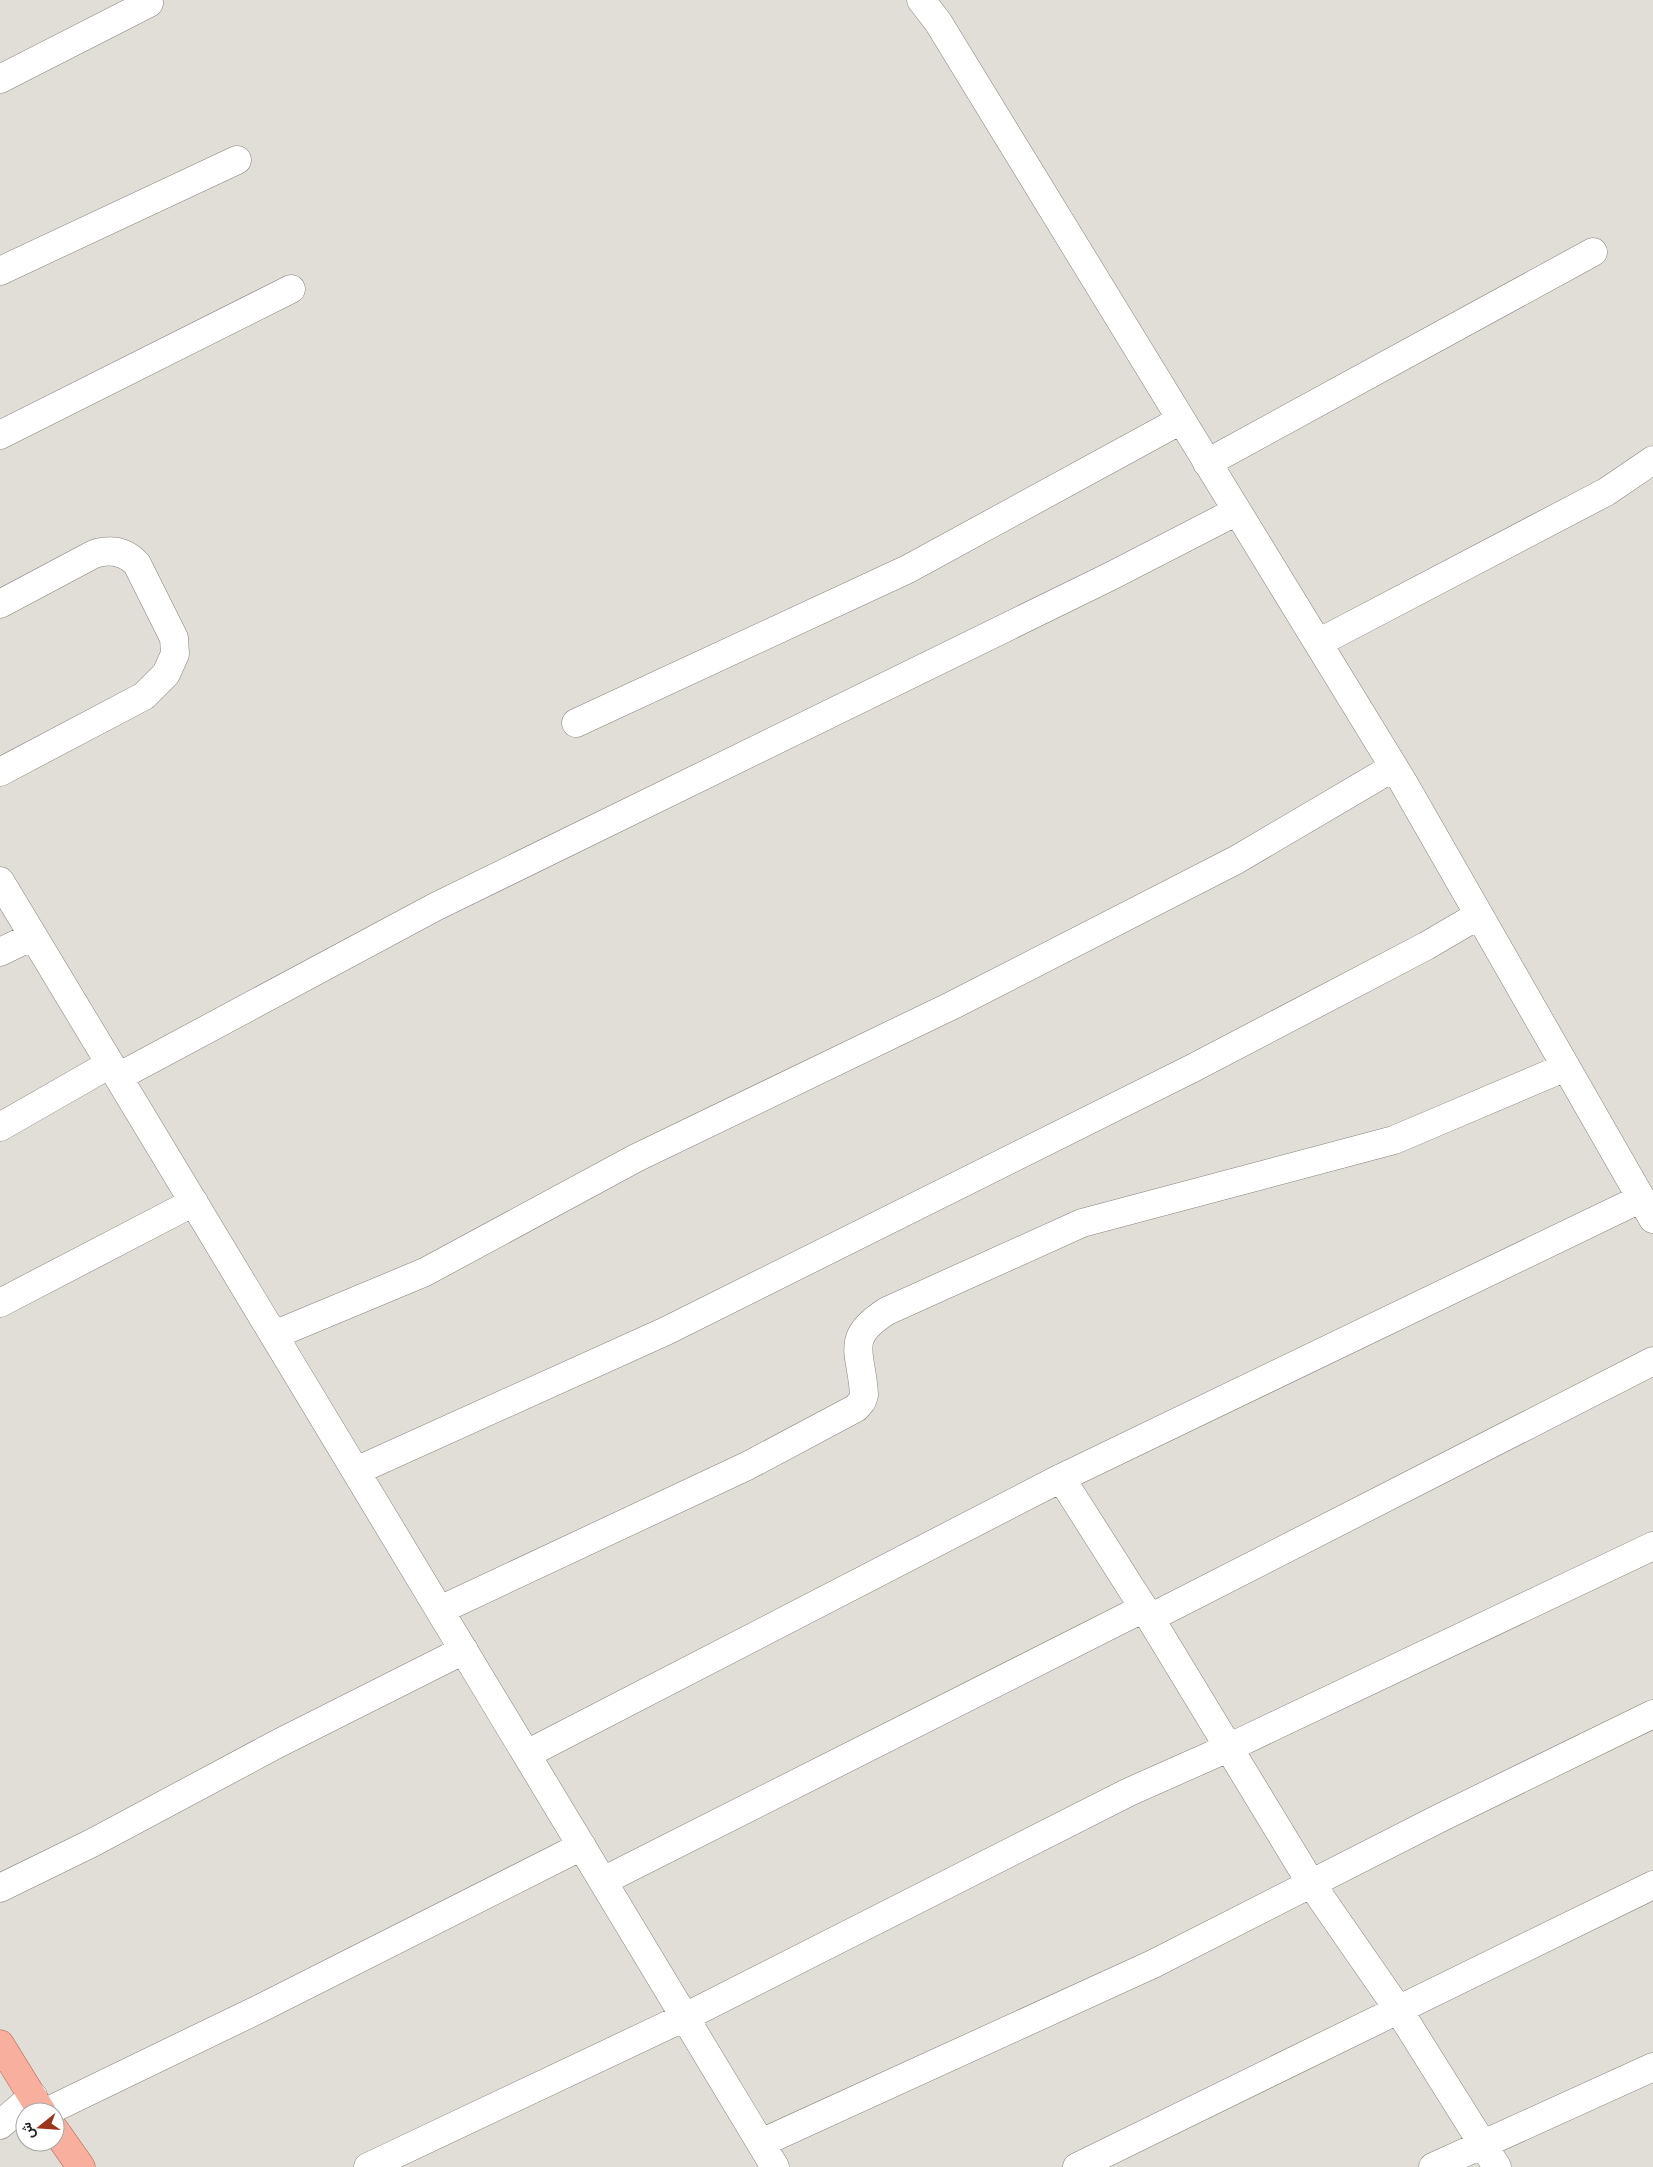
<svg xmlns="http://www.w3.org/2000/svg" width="1653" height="2167" font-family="'Asap Condensed',Vazirmatn,sans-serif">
	<rect width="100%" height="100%" fill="#e1ded8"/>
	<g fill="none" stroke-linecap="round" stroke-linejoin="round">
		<defs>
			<path id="minor" d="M 921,0 L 938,22 L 1403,782 L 1653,1219
				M 0,79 L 149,3
				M 0,271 L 237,160
				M 0,435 L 291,289
				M 1207,463 L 1593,252
				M 0,604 L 94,554 C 110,549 125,551 137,564 L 174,638 L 175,654 L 166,674 L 144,696 L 0,772
				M 1318,643 L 1606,492 L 1653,460
				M 576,723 L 908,569 L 1181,420
				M 0,881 L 775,2167
				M 0,952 L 33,936
				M 118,1077 L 435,907 L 1111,576 L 1237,511
				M 0,1127 L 110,1064
				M 0,1303 L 194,1202
				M 274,1335 L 425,1272 L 636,1158 L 953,1005 L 1236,860 L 1394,767
				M 356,1471 L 666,1331 L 1193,1068 L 1426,946 L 1479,915
				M 1061,1478 L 1640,1199
				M 440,1610 L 747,1466 L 856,1408 L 862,1401 L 864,1395 C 862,1352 843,1339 887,1311 L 1082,1223 L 1394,1140 L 1566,1067
				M 1150,1618 L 1653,1361
				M 527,1754 L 1061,1478 L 1150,1618 L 1312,1885 L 1398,2009 L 1497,2167
				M 603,1881 L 1144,1608
				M 0,1888 L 92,1843 L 279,1743 L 464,1650
				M 46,2112 L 261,2008 L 582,1846
				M 0,2125 L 33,2096
				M 761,2143 L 1153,1964 L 1442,1817 L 1653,1714
				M 368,2167 L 685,2017 L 1129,1792 L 1228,1748 L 1653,1546
				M 1077,2167 L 1653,1885
				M 1433,2167 L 1653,2067"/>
			<path id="major" d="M 0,2044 L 42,2112
				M 55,2130 L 81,2167"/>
		</defs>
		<use href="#minor" stroke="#86827d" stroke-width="29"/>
		<use href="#major" stroke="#ab5c47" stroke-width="29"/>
		<use href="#minor" stroke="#fff" stroke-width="28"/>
		<use href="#major" stroke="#f8af9d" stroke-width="28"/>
	</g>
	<g transform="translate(40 2127) rotate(253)"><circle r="24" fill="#ffffff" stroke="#a7a7a6"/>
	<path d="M0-4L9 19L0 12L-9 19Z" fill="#9d351c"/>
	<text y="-8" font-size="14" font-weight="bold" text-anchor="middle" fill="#242321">ش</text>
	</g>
</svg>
